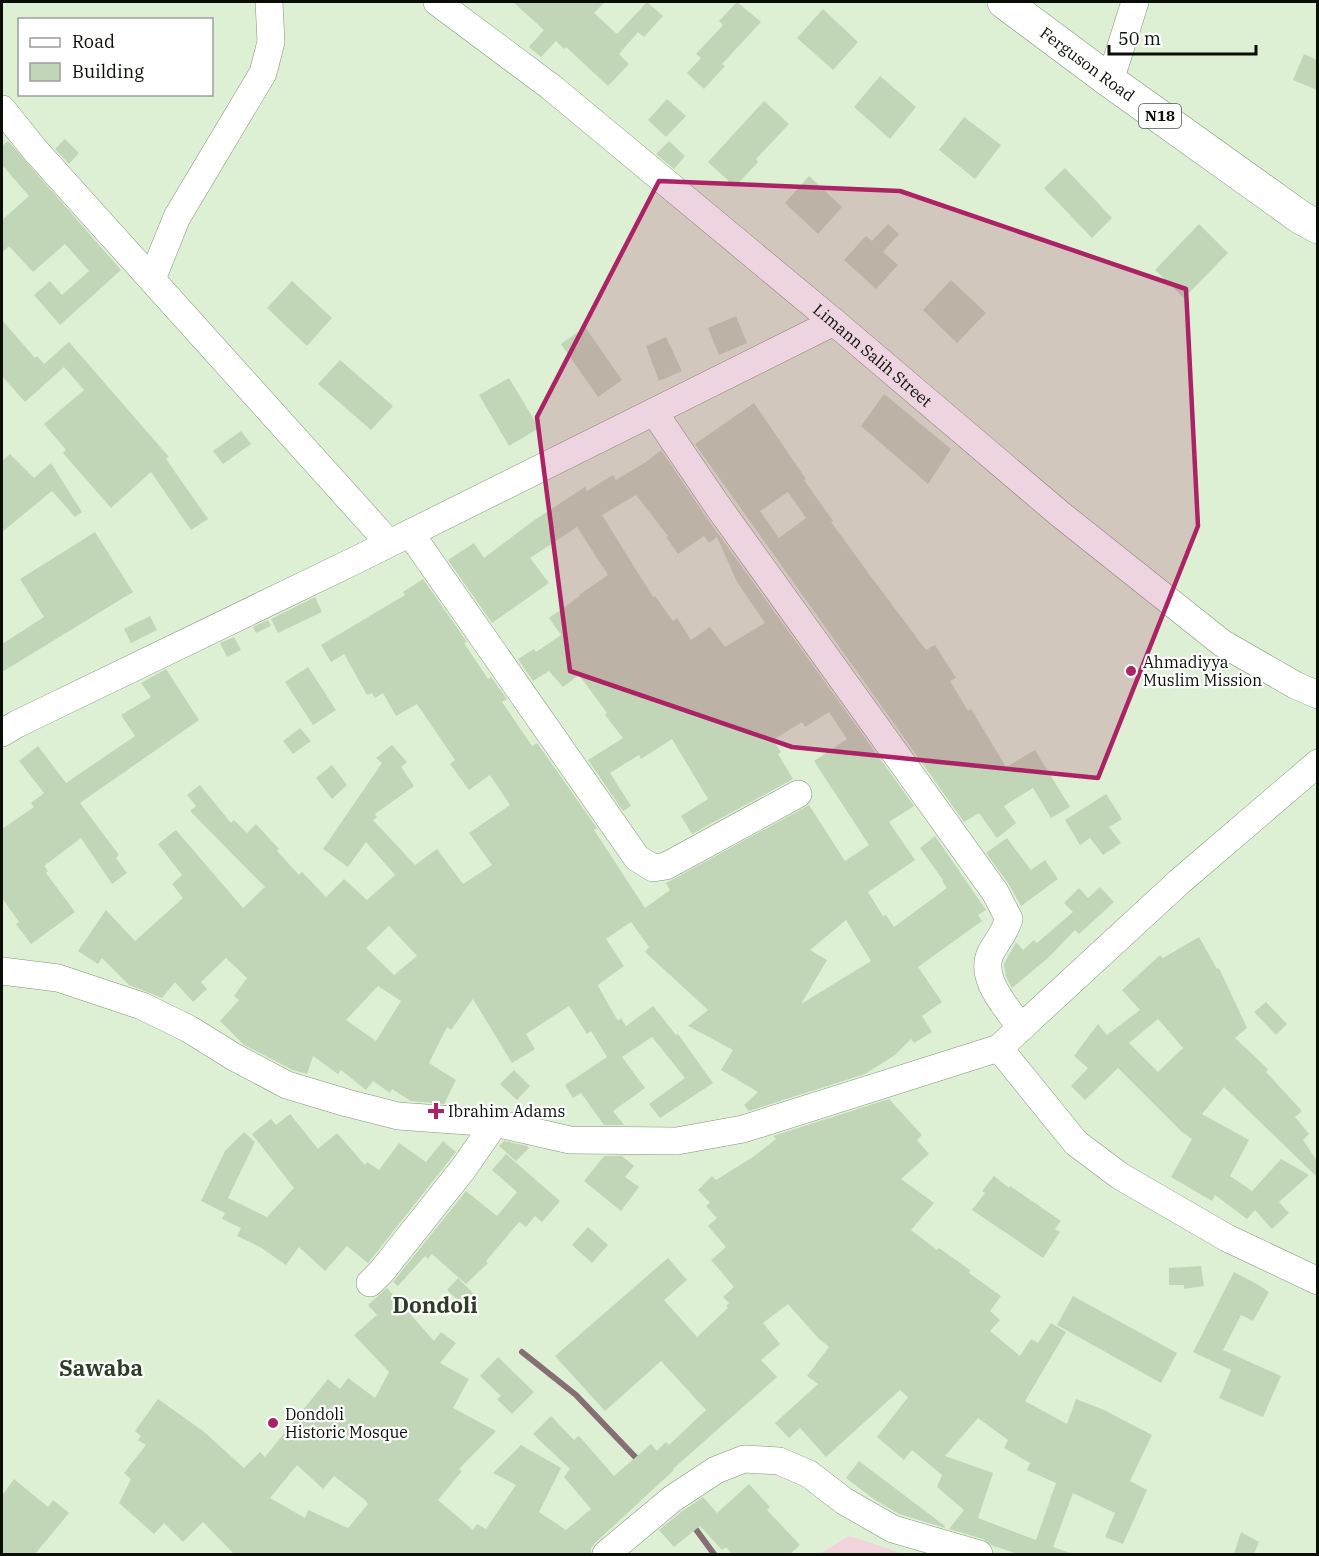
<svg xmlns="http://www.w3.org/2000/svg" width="1319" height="1556" font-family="'IBM Plex Serif',serif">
	<rect width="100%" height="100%" fill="#ddf0d4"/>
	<path fill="#f1d3dc" d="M 849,1536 L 904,1554 L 819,1554 Z"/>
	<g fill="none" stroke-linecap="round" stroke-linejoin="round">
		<path stroke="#866e74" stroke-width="6" d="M 522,1352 L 576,1395 L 640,1462
			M 692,1524 L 714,1554"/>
	</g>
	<path fill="#c1d6b7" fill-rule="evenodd" d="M 513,2 L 605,2 L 594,13 L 617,34 L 647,2 L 663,16 L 644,37 L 638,32 L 619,54 L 629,64 L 608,86 L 566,47 L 564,49 L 556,41 L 541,57 L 529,47 L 544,30 Z
		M 737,2 L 761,22 L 722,64 L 725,66 L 704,89 L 687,73 L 701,58 L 696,54 L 723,25 L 719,21 Z
		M 823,9 L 858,42 L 833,70 L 797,38 Z
		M 1304,54 L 1317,60 L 1317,90 L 1293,80 Z
		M 880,76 L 916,107 L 890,139 L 854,107 Z
		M 667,99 L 686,116 L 666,137 L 648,120 Z
		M 764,101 L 789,124 L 756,159 L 758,162 L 735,187 L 708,162 Z
		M 964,117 L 1001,145 L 975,179 L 939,150 Z
		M 65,139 L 79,153 L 69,164 L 55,149 Z
		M 8,141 L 121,270 L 60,325 L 34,295 L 50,281 L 62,295 L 89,271 L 65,244 L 33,272 L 9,246 L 2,253 L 2,220 L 29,196 L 2,165 L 2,146 Z
		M 669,141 L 685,156 L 674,169 L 656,154 Z
		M 1065,168 L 1112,218 L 1092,238 L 1044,188 Z
		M 809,176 L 842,207 L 818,234 L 785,203 Z
		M 888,224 L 899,234 L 883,252 L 898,265 L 876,289 L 844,260 L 866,236 L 872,241 Z
		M 1199,224 L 1228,253 L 1184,298 L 1155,270 Z
		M 951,280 L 986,313 L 957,343 L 923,310 Z
		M 292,281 L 332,318 L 307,346 L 267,308 Z
		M 736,316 L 747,343 L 719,355 L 708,328 Z
		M 2,320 L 35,358 L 37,356 L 44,364 L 69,342 L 169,457 L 166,459 L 208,519 L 191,530 L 151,472 L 111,508 L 63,453 L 66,450 L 44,424 L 84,390 L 64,367 L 25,402 L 2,376 Z
		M 585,327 L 622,380 L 598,397 L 561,344 Z
		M 666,337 L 682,371 L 659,381 L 646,346 Z
		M 340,360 L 393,406 L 371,430 L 318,384 Z
		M 509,378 L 539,428 L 509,446 L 479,395 Z
		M 884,394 L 951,449 L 928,484 L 861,426 Z
		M 754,403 L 806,479 L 804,480 L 833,521 L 831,522 L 872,578 L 926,650 L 935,645 L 956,678 L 950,681 L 968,711 L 971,709 L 1006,767 L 1035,750 L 1070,807 L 1051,818 L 1033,788 L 1004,806 L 1016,823 L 997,838 L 979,813 L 964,822 L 695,444 ZM 788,492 L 806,518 L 779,538 L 760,511 Z
		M 241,431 L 251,444 L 223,464 L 213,451 Z
		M 661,450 L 704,514 L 914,806 L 889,822 L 915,860 L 868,892 L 883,916 L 886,915 L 894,927 L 947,888 L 942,881 L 943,880 L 920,848 L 935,836 L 986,910 L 978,915 L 982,921 L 918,967 L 942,1002 L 922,1016 L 932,1032 L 914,1043 L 911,1039 L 895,1055 L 865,1074 L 749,1111 L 744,1105 L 758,1092 L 721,1070 L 733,1050 L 688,1026 L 708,1010 L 645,952 L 649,947 L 631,922 L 606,939 L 624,966 L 599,984 L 598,986 L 618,1021 L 621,1018 L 626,1026 L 653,1006 L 676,1035 L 678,1034 L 713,1083 L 660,1118 L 649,1104 L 685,1078 L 652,1037 L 622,1057 L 645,1088 L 613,1111 L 624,1125 L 604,1125 L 581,1093 L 573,1098 L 565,1085 L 607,1057 L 591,1031 L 587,1034 L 569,1006 L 526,1034 L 535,1049 L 512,1063 L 473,999 L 451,1030 L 447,1027 L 429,1063 L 456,1080 L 444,1104 L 411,1101 L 392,1089 L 390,1093 L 373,1081 L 366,1090 L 341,1070 L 338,1074 L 313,1056 L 307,1074 L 293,1070 L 244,1045 L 220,1021 L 239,1000 L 234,996 L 247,978 L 226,958 L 201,982 L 207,989 L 193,1002 L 175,982 L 162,998 L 129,985 L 102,958 L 98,964 L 78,951 L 106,910 L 135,941 L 183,898 L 172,884 L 182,875 L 158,844 L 176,830 L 243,908 L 265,887 L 190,811 L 196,806 L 187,795 L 200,785 L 231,823 L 234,820 L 247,833 L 256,824 L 279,849 L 277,851 L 299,875 L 302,872 L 326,897 L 344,879 L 367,900 L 395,875 L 366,842 L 348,867 L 323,849 L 382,763 L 376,758 L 392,745 L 407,762 L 401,767 L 414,786 L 375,814 L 377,817 L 373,820 L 415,865 L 437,849 L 463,884 L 492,865 L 469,833 L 510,805 L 490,775 L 469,790 L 450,764 L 455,760 L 417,704 L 396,716 L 383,693 L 375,698 L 372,693 L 367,695 L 344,654 L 331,662 L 321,645 L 405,595 L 403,592 L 423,579 L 467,642 L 464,643 L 488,679 L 491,677 L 507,699 L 502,702 L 532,746 L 537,743 L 597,828 L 594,830 L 645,908 L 670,890 L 666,883 L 668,882 L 809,805 L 845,861 L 869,845 L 814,761 L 847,739 L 829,712 L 805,727 L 802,722 L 773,740 L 781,752 L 778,754 L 793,779 L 692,834 L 681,816 L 708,799 L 672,739 L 641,759 L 639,755 L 610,773 L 631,806 L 623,811 L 588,760 L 623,738 L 605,715 L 607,713 L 579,675 L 563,687 L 549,671 L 533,681 L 518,659 L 534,649 L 536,652 L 561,635 L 549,618 L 580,596 L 579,595 L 608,575 L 577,527 L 530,558 L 549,583 L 492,623 L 448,560 L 474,543 L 484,558 L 533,521 L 585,487 L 587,491 L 613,475 L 616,480 L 646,462 ZM 636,495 L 668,536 L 666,537 L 678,554 L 704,536 L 709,543 L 717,537 L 737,582 L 765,623 L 725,647 L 710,627 L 691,640 L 677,618 L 673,621 L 655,596 L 653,597 L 602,515 ZM 846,920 L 871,961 L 801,1004 L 827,960 L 810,950 ZM 389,926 L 417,956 L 394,975 L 366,948 ZM 378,986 L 401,1001 L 376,1041 L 346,1020 Z
		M 10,454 L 34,478 L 51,463 L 82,512 L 75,517 L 52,491 L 2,532 L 2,461 Z
		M 95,532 L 133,592 L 2,672 L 2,644 L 44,617 L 20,579 Z
		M 315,597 L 322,612 L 278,633 L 271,619 Z
		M 150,616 L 157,630 L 131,643 L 124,629 Z
		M 268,620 L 271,626 L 256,633 L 253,627 Z
		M 234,637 L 241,650 L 227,657 L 220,643 Z
		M 308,667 L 336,710 L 313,725 L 285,682 Z
		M 166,669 L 199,720 L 80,803 L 119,855 L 116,858 L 127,873 L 112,884 L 81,838 L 44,866 L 48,871 L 46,873 L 75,912 L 31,944 L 16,924 L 19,922 L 2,898 L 2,829 L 34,807 L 31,803 L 44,793 L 19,761 L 38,746 L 66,783 L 135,736 L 121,715 L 151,697 L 141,683 Z
		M 300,728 L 311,741 L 293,754 L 283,741 Z
		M 332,765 L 347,785 L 332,799 L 316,778 Z
		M 1106,794 L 1122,819 L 1109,827 L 1121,843 L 1103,855 L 1090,838 L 1080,845 L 1065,820 Z
		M 1007,838 L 1031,870 L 1045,860 L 1058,879 L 1021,906 L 1008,883 L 986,853 Z
		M 1100,887 L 1114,902 L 1079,934 L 1075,930 L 1049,957 L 1012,988 L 1006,977 L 1004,964 L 1016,942 L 1023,950 L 1034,940 L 1037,943 L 1073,912 L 1064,903 L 1079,888 L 1088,898 Z
		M 1199,937 L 1217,969 L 1219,968 L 1247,1028 L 1235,1038 L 1268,1069 L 1266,1072 L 1302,1111 L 1295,1117 L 1309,1134 L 1303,1140 L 1317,1161 L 1317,1177 L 1224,1087 L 1202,1114 L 1249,1140 L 1230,1176 L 1252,1191 L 1281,1159 L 1309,1175 L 1279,1202 L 1289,1213 L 1272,1229 L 1255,1210 L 1247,1219 L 1215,1195 L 1212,1201 L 1171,1177 L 1192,1139 L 1182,1132 L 1118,1068 L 1085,1100 L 1071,1086 L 1088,1068 L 1074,1056 L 1098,1024 L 1107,1035 L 1140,1010 L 1122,990 L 1160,955 L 1163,958 ZM 1158,1019 L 1183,1048 L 1158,1072 L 1129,1043 Z
		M 1266,1002 L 1287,1024 L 1276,1035 L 1254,1012 Z
		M 514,1070 L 530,1086 L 517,1100 L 500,1084 Z
		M 889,1099 L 922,1135 L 917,1140 L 929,1154 L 901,1179 L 934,1203 L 911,1230 L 937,1250 L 939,1248 L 970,1270 L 969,1273 L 1001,1296 L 990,1311 L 1000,1320 L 990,1331 L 1020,1356 L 1031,1339 L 1038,1343 L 1051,1323 L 1066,1332 L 1025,1401 L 1067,1424 L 1076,1399 L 1104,1410 L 1152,1435 L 1130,1481 L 1147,1490 L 1123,1544 L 1105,1537 L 1115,1513 L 1073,1493 L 1053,1547 L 1070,1553 L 1070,1554 L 1018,1554 L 991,1545 L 983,1539 L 949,1529 L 964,1510 L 937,1487 L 942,1475 L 912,1450 L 904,1460 L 877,1437 L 908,1397 L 900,1390 L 826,1457 L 800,1428 L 789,1438 L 775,1423 L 818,1384 L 807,1376 L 829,1347 L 818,1338 L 788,1304 L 763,1323 L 780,1344 L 761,1360 L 777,1377 L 673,1469 L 674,1470 L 596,1542 L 591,1548 L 591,1554 L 234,1554 L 203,1522 L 183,1542 L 164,1523 L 154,1534 L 119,1503 L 131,1479 L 124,1473 L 146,1445 L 138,1440 L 141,1436 L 135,1431 L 158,1399 L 203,1431 L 244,1468 L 260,1452 L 265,1457 L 328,1379 L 340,1389 L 348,1378 L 375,1398 L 389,1372 L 354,1335 L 377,1315 L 368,1305 L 387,1288 L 434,1341 L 441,1332 L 456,1343 L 440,1363 L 469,1379 L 453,1408 L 496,1431 L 459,1469 L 462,1471 L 438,1500 L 473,1530 L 477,1524 L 486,1529 L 516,1485 L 493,1473 L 521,1445 L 561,1468 L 539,1512 L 566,1530 L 591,1509 L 564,1477 L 570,1469 L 533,1434 L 551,1416 L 574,1440 L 579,1436 L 614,1476 L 651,1444 L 657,1451 L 666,1442 L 669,1445 L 706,1410 L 661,1361 L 605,1411 L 555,1356 L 668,1258 L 687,1280 L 664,1300 L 697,1337 L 728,1308 L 726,1306 L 729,1303 L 723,1297 L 734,1287 L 711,1260 L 726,1247 L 708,1226 L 717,1218 L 706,1206 L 710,1203 L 698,1190 L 712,1176 L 716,1180 L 753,1157 L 776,1139 L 773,1136 ZM 978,1418 L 1008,1440 L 1004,1448 L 1030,1463 L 1027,1470 L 1056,1483 L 1036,1540 L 978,1518 L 993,1473 L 945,1456 ZM 297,1465 L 323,1489 L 334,1476 L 365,1500 L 368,1504 L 348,1528 L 308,1510 L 305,1518 L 270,1498 Z
		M 290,1114 L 318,1149 L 337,1133 L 365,1165 L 367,1162 L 379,1170 L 399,1143 L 426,1162 L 443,1141 L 456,1152 L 368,1263 L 347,1246 L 325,1271 L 299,1247 L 286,1265 L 260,1247 L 237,1236 L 241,1228 L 222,1219 L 225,1213 L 201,1201 L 225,1151 L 244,1132 L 255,1142 L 228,1198 L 267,1217 L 294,1188 L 252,1134 L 271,1119 L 276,1125 Z
		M 504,1141 L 527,1146 L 529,1148 L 516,1161 L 499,1146 Z
		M 506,1154 L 560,1201 L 542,1222 L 535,1216 L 526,1227 L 519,1222 L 486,1261 L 488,1263 L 466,1284 L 432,1254 L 428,1259 L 425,1256 L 398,1286 L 393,1282 L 466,1191 L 497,1216 L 517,1192 L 492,1170 Z
		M 604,1156 L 622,1156 L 634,1166 L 625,1177 L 639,1187 L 621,1211 L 584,1181 Z
		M 994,1176 L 1009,1188 L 1010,1186 L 1061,1221 L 1055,1229 L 1060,1232 L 1043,1258 L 972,1210 L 985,1193 L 982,1191 Z
		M 588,1227 L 608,1245 L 592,1263 L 572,1245 Z
		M 1201,1266 L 1204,1286 L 1184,1289 L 1184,1285 L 1169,1285 L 1169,1268 Z
		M 1234,1272 L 1257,1284 L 1269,1292 L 1253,1321 L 1241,1315 L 1223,1350 L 1281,1376 L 1263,1417 L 1219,1398 L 1231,1370 L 1193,1352 Z
		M 458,1278 L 479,1299 L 468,1310 L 447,1290 Z
		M 1073,1296 L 1177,1353 L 1161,1383 L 1057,1325 Z
		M 498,1357 L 534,1392 L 512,1414 L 497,1399 L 501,1396 L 480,1376 Z
		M 859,1461 L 945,1526 L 945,1528 L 899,1514 L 875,1500 L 846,1478 Z
		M 14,1479 L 48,1507 L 53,1500 L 69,1513 L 35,1554 L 2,1554 L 2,1496 Z
		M 749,1484 L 770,1507 L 767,1510 L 800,1545 L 790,1554 L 732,1554 L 726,1547 L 722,1550 L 700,1526 L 674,1547 L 659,1530 L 681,1512 L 703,1497 L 717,1513 Z
		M 1241,1532 L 1259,1542 L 1254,1554 L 1234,1554 Z"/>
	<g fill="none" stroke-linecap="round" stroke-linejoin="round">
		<defs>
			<g id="minor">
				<path id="s1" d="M 437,2 L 551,87 L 834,322 L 1060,514 L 1222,643 L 1295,685 L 1318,695"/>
				<path d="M 1110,81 L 1135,2"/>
				<path d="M 2,109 L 35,150 L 389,543"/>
				<path d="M 152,279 L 177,217 L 263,73 L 271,42 L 269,2"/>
				<path d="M 654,412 L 717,505 L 995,892 L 1009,919 C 1005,932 998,940 991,952 C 978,979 1007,1007 1021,1028"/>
				<path d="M 410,533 L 637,858 L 653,868 L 666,866 L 798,794"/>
				<path d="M 2,733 L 17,724 L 354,561 L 834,322"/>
				<path d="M 2,971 L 58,978 L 142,1006 L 189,1029 L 234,1057 L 287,1085 L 347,1103 L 398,1116 L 495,1123 L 570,1140 L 677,1141 L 743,1129 L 999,1048 L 1179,882 L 1318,763"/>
				<path d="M 999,1048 L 1076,1143 L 1120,1176 L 1227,1238 L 1318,1281"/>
				<path d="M 370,1283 L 382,1271 L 463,1169 L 495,1123"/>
				<path d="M 606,1554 L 672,1499 L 716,1470 L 744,1459 L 779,1461 L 809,1474 L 844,1501 L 893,1529 L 979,1554"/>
			</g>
			<g id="highway">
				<path id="s2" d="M 1004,2 L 1110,81 L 1300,217 L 1318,227"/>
			</g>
		</defs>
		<use href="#minor" stroke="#83947a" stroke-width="28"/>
		<use href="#highway" stroke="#83947a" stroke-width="34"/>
		<use href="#minor" stroke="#fff" stroke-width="27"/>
		<use href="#highway" stroke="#fff" stroke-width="33"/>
	</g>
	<path fill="#ab2265" fill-opacity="0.2" stroke="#ab2265" stroke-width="4.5" stroke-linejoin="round" d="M 659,181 L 900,191 L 1186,289 L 1198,526 L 1098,778 L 792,747 L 570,671 L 537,417 Z"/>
	<g fill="#ab2265" stroke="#fff" stroke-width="2">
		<circle cx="1131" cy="671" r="6"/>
		<path d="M433 1102h6v6h6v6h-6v6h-6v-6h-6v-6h6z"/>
		<circle cx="273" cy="1423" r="6"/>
	</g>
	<g text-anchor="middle" stroke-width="4.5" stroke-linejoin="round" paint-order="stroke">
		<rect fill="#fff" stroke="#535651" stroke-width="1.5" x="1139" y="104" width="42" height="24" rx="4.5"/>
		<g font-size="15" font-weight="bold" fill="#090e06">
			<text x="1160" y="121">N18</text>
		</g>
		<g font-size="16" fill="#090e06" stroke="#fff">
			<text dy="6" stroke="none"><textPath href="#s2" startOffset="104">Ferguson Road</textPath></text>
			<text dy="6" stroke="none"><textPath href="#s1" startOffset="561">Limann Salih Street</textPath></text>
		</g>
		<g font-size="16" fill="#090e06" stroke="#fff" text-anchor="start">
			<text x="1143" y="668">Ahmadiyya<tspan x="1143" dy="18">Muslim Mission</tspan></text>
			<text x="448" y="1117">Ibrahim Adams</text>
			<text x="285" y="1420">Dondoli<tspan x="285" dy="18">Historic Mosque</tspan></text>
		</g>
		<g font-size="22" font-weight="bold" fill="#2f3d27" stroke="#fff">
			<text x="435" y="1313">Dondoli</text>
			<text x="101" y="1376">Sawaba</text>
		</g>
	</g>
	<rect width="1319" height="1556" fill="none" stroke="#090e06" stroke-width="6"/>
	<rect x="18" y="18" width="195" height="78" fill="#ffffff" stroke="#9d9f9b" stroke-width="1.5"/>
	<rect x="30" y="38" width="30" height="9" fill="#ffffff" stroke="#9d9f9b" stroke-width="1.5"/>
	<text x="72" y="48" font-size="18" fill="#090e06">Road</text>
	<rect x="30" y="63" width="30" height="18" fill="#c1d6b7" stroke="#9d9f9b" stroke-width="1.5"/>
	<text x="72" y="78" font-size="18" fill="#090e06">Building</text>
	<path d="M1109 45v9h147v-9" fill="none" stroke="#090e06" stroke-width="3"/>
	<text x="1118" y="45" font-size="18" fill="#090e06" stroke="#ffffff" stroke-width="4.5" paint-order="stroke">50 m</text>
</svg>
